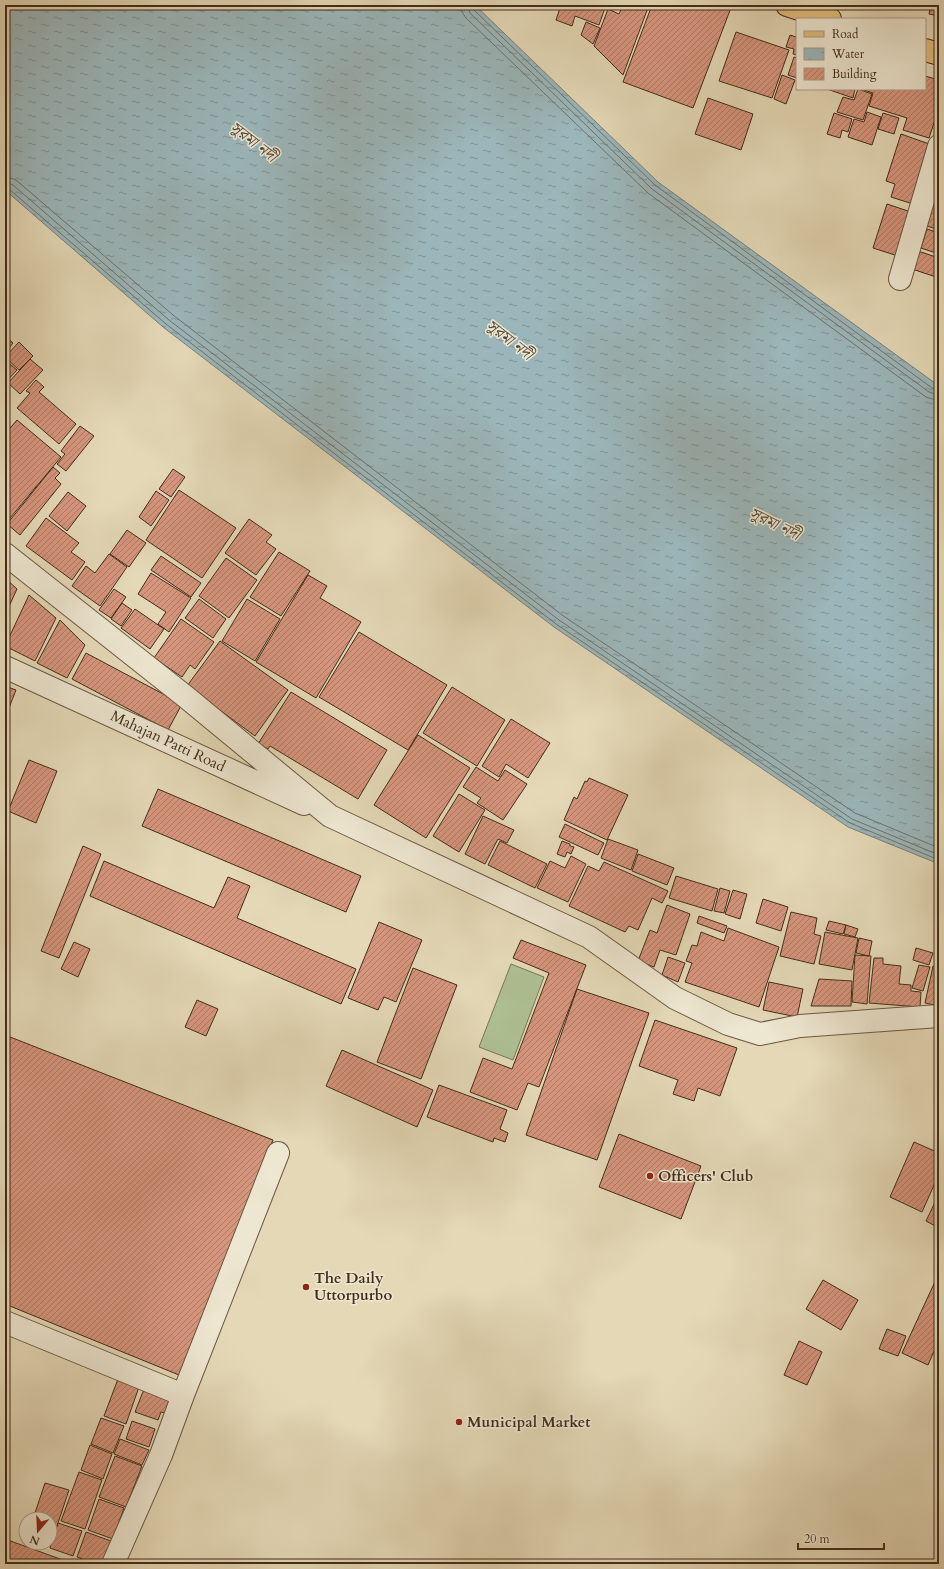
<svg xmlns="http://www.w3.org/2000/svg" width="944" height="1569" font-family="Cardo,'Noto Serif Bengali',serif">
	<defs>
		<pattern id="water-ripples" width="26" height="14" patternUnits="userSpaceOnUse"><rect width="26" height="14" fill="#9bb6ba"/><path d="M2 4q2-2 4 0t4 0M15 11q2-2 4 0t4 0" fill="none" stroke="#809496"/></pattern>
		<pattern id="building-hatch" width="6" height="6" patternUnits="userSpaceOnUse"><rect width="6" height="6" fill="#d6957d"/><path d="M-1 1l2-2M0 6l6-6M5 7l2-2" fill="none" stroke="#af7a66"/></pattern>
	</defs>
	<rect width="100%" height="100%" fill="#e4d8b6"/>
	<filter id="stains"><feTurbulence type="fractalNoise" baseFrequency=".005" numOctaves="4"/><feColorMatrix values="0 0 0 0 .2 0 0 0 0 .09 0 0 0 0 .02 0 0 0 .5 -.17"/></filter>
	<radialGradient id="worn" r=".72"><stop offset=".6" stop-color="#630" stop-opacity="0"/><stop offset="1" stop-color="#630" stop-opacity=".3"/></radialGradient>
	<path fill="#aec093" stroke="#787656" d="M 511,964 L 544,977 L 513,1060 L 479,1047 Z"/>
	<path fill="url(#water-ripples)" stroke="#787f7a" d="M 5,5 L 475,5 L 658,182 L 939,386 L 939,864 L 848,827 L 554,627 L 163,327 L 5,190 Z"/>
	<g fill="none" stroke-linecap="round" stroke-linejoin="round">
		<path stroke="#6f726a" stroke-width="1" d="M 461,5 L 462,12 L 466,18 L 648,193 L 926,397 L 939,401
			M 467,5 L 470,13 L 652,189 L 929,392 L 939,395
			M 472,5 L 474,10 L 655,185 L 932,388 L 939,390
			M 5,176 L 16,180 L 173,315 L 562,615 L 855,813 L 939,848
			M 5,182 L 13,185 L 169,320 L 559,620 L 852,819 L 939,855
			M 5,187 L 9,189 L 166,324 L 556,624 L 850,823 L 939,860"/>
	</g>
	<path fill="url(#building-hatch)" stroke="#432d19" d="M 561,5 L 577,8 L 578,5 L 606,5 L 599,25 L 575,16 L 572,26 L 556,20 Z
		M 623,5 L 649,5 L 623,75 L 594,46 L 608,9 L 619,14 Z
		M 652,5 L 732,5 L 693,108 L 623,82 Z
		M 931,5 L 939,5 L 939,16 L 929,14 Z
		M 586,22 L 600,28 L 593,44 L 581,35 Z
		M 736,32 L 789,50 L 772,98 L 719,81 Z
		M 797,32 L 797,55 L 793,54 L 794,49 L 786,47 L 790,35 L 796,37 Z
		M 794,57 L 797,58 L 797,78 L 788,75 Z
		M 782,75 L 795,80 L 786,104 L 774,99 Z
		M 925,76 L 939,80 L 939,108 L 929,138 L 903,130 L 907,118 L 869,106 L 873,93 L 861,89 L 925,89 Z
		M 827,89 L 855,89 L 853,98 Z
		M 858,89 L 872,94 L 863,120 L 837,112 L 843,97 L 854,100 Z
		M 708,98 L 753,114 L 741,150 L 695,134 Z
		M 867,112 L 881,117 L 872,145 L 848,137 L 854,119 L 864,122 Z
		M 834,113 L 852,119 L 848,132 L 842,130 L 840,138 L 827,134 Z
		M 883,113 L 899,118 L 894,134 L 878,129 Z
		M 901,134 L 932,145 L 913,204 L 891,197 L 895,184 L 886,181 Z
		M 939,186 L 939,203 L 934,201 Z
		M 887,204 L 911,212 L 898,256 L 873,248 Z
		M 933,205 L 939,207 L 939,230 L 927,226 Z
		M 927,229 L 939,233 L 939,254 L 921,248 Z
		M 918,251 L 939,258 L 939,278 L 912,269 Z
		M 5,336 L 13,343 L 5,353 Z
		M 19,342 L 33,356 L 19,370 L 5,357 Z
		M 30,359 L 43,370 L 20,394 L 8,383 Z
		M 5,360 L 17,370 L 5,383 Z
		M 36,380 L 44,387 L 39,392 L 76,424 L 59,444 L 17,408 L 30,393 L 26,391 Z
		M 17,420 L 61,457 L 5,524 L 5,434 Z
		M 80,426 L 94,436 L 66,471 L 57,464 L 65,454 L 61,451 Z
		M 53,467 L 60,473 L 55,478 L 61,484 L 20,535 L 7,524 Z
		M 173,469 L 185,477 L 171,497 L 159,489 Z
		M 179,490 L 236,528 L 202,578 L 146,540 Z
		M 156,491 L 169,500 L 151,526 L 139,517 Z
		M 68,492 L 86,506 L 67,531 L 49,516 Z
		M 46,518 L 79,543 L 71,552 L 85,562 L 72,580 L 26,546 Z
		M 249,519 L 272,535 L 266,542 L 276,549 L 256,575 L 225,553 Z
		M 127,530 L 146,543 L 129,567 L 110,554 Z
		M 279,552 L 310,571 L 281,616 L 250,597 Z
		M 109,554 L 127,567 L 100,606 L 72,586 L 86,566 L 95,573 Z
		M 161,556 L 201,583 L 191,597 L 151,570 Z
		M 226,558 L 257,580 L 229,618 L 199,596 Z
		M 151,573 L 191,598 L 169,632 L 158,624 L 166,612 L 138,594 Z
		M 308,575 L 327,586 L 320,598 L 361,622 L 316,698 L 256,662 Z
		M 5,578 L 17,589 L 5,615 Z
		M 114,589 L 126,597 L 111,618 L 99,610 Z
		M 29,595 L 56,618 L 35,661 L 5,646 Z
		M 199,599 L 226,619 L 213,638 L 185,618 Z
		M 247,599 L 280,619 L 255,661 L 222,641 Z
		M 122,603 L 132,610 L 121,626 L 111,619 Z
		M 135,609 L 164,629 L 150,649 L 121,628 Z
		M 181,619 L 214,642 L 195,669 L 190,665 L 182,677 L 154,658 Z
		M 60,620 L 85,645 L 67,678 L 37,663 Z
		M 359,632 L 447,685 L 408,750 L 319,697 Z
		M 220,641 L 288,690 L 255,736 L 187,686 Z
		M 86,653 L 182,704 L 168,730 L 72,679 Z
		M 5,686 L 16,690 L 5,718 Z
		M 452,687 L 505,720 L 477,766 L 423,733 Z
		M 291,692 L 387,750 L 358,799 L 270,746 L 268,749 L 258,744 Z
		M 511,719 L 550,743 L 528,778 L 506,764 L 499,777 L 482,766 Z
		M 418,735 L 470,768 L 426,838 L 374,805 Z
		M 29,760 L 57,771 L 36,823 L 8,811 Z
		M 476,767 L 498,781 L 505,770 L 527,784 L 503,820 L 477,803 L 481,798 L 463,787 Z
		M 589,778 L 628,795 L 607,840 L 564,820 L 574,797 L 577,799 L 585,781 L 587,782 Z
		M 158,789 L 361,876 L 346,912 L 142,826 Z
		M 459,794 L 485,810 L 459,852 L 433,836 Z
		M 483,816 L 514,830 L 507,843 L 498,839 L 485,864 L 465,854 Z
		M 565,824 L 604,843 L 598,855 L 559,837 Z
		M 608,839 L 638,850 L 631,870 L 601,858 Z
		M 500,841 L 547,864 L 535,888 L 488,865 Z
		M 562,841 L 570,844 L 570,846 L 574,847 L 571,854 L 567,852 L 565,857 L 557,854 Z
		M 83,846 L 101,854 L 59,958 L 41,951 Z
		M 638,854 L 674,868 L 667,885 L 632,871 Z
		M 571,856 L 586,864 L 568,902 L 537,888 L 550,861 L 565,868 Z
		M 104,861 L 214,908 L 228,877 L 250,886 L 237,918 L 356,969 L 341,1004 L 90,896 Z
		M 604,862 L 668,891 L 662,903 L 652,898 L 638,930 L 629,926 L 625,932 L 569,906 L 588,866 L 599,871 Z
		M 676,876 L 718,889 L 712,911 L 669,898 Z
		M 720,888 L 730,891 L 724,913 L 714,911 Z
		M 733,890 L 747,894 L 740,919 L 725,914 Z
		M 763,899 L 788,907 L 781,931 L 756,923 Z
		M 667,905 L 690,914 L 676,955 L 660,950 L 654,967 L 638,961 L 650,930 L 657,933 Z
		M 791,912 L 817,918 L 814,934 L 821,936 L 814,964 L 780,956 Z
		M 699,916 L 727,926 L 724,933 L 697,923 Z
		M 829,921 L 846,925 L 843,934 L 826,930 Z
		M 379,922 L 422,940 L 396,1002 L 384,997 L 378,1010 L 348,998 Z
		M 846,925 L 858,929 L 855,937 L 844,934 Z
		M 728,928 L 779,947 L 759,1007 L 685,982 L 692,963 L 686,961 L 692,945 L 697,946 L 701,932 L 724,941 Z
		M 825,932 L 858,938 L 852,970 L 819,964 Z
		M 859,938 L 872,941 L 869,956 L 856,953 Z
		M 521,940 L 586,965 L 539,1087 L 528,1083 L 517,1110 L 470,1092 L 483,1058 L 512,1069 L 549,973 L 513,958 Z
		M 74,942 L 90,949 L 78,977 L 61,969 Z
		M 916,948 L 933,953 L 929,965 L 913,960 Z
		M 855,955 L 871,956 L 867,1004 L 852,1002 Z
		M 668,957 L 685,963 L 678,982 L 662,975 Z
		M 874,958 L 883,958 L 883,964 L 901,966 L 899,984 L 911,985 L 911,991 L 921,992 L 920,1007 L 869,1003 Z
		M 919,965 L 930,967 L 923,991 L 912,988 Z
		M 933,966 L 939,967 L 939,1006 L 925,1003 Z
		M 413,968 L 457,985 L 421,1079 L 377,1062 Z
		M 819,979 L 852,981 L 851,1006 L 811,1006 Z
		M 769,982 L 803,989 L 797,1017 L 763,1010 Z
		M 577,989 L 649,1013 L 597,1160 L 526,1135 Z
		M 197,1000 L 218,1009 L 206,1036 L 185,1027 Z
		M 655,1020 L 737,1048 L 720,1096 L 698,1088 L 694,1101 L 673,1094 L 678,1080 L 639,1066 Z
		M 5,1035 L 273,1140 L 179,1375 L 5,1304 Z
		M 342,1050 L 433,1090 L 417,1127 L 326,1086 Z
		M 439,1085 L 507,1110 L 500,1129 L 508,1133 L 505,1142 L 494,1138 L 493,1142 L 427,1117 Z
		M 619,1134 L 701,1166 L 681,1219 L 599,1187 Z
		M 914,1142 L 939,1153 L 939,1174 L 922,1212 L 890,1197 Z
		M 938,1196 L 939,1196 L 939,1228 L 926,1221 Z
		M 939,1273 L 939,1340 L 928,1365 L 902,1353 Z
		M 823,1280 L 858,1300 L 841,1330 L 806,1309 Z
		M 887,1329 L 906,1336 L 898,1356 L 879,1349 Z
		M 799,1341 L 822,1352 L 807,1385 L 784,1375 Z
		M 118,1379 L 139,1387 L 126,1424 L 104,1416 Z
		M 144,1389 L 170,1398 L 165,1413 L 161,1412 L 158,1420 L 135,1412 Z
		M 101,1418 L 124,1426 L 113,1453 L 91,1444 Z
		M 132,1421 L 155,1429 L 149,1447 L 126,1439 Z
		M 120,1439 L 149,1450 L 142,1465 L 114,1454 Z
		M 90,1445 L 112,1454 L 103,1479 L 81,1470 Z
		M 115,1456 L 142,1466 L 126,1507 L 99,1497 Z
		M 79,1472 L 102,1480 L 85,1529 L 61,1521 Z
		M 45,1483 L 69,1490 L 56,1529 L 50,1527 L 50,1519 L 33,1519 Z
		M 99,1499 L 124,1508 L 113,1539 L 88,1530 Z
		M 58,1523 L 82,1531 L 73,1556 L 50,1548 Z
		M 86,1532 L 111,1541 L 102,1564 L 96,1564 L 77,1557 Z
		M 5,1539 L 71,1563 L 71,1564 L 13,1564 L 5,1561 Z"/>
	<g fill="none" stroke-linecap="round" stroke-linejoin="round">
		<defs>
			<path id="minor" d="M 900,279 L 939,146
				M 5,554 L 186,697 L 330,816 L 589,937 L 675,998 L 728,1024 L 760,1034 L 800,1026 L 939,1016
				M 5,667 L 304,804
				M 5,1322 L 183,1395 L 161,1455 L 113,1564
				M 183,1395 L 278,1153"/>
			<path id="major" d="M 787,5 L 830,19
				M 925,50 L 939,54"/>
		</defs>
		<use href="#minor" stroke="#6b5840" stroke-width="24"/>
		<use href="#major" stroke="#432d19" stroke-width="24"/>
		<use href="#minor" stroke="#ede6d0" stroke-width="22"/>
		<use href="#major" stroke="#e2bc7b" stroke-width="22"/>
	</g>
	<g fill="#8f2418" stroke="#ede6d0" stroke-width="1.5">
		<circle cx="650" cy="1176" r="4"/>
		<circle cx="306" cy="1287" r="4"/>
		<circle cx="459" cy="1422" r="4"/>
	</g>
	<g text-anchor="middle" stroke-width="3" stroke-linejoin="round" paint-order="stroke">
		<g font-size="15" fill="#432d19" stroke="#ede6d0">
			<text transform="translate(168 741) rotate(25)" y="5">Mahajan Patti Road</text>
		</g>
		<g font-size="15" font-weight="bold" fill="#432d19" stroke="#ede6d0" text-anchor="start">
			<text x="658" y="1181">Officers' Club</text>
			<text x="314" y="1283">The Daily<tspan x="314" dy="17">Uttorpurbo</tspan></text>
			<text x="467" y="1427">Municipal Market</text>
		</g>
		<g font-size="16" font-style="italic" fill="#554839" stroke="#ede6d0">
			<text transform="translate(254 141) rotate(38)" y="6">সুরমা নদী</text>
			<text transform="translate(510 339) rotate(38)" y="6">সুরমা নদী</text>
			<text transform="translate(775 523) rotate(26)" y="6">সুরমা নদী</text>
		</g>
	</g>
	<rect width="944" height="1569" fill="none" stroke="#e4d8b6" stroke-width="20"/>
	<rect x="6" y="6" width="932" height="1557" fill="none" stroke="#432d19" stroke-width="2"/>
	<rect x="10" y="10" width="924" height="1549" fill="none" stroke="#432d19"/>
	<rect x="796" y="18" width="130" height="72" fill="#ede6d0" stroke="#a99c87"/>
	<rect x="804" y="31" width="20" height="6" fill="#e2bc7b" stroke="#a99c87"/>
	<text x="832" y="38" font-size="12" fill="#432d19">Road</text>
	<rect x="804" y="48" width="20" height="12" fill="url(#water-ripples)" stroke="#a99c87"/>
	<text x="832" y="58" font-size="12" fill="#432d19">Water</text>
	<rect x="804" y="68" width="20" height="12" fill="url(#building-hatch)" stroke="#a99c87"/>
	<text x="832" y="78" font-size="12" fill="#432d19">Building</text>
	<g transform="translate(38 1531) rotate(199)"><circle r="19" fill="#ede6d0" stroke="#a99c87"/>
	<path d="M0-3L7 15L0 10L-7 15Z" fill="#8f2418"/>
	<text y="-6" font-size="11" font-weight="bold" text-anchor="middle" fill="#432d19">N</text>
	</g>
	<path d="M798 1543v6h86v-6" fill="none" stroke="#432d19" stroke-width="2"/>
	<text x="804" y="1543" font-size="12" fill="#432d19" stroke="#ede6d0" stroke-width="3" paint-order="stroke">20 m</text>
	<rect width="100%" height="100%" filter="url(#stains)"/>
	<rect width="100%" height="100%" fill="url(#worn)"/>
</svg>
